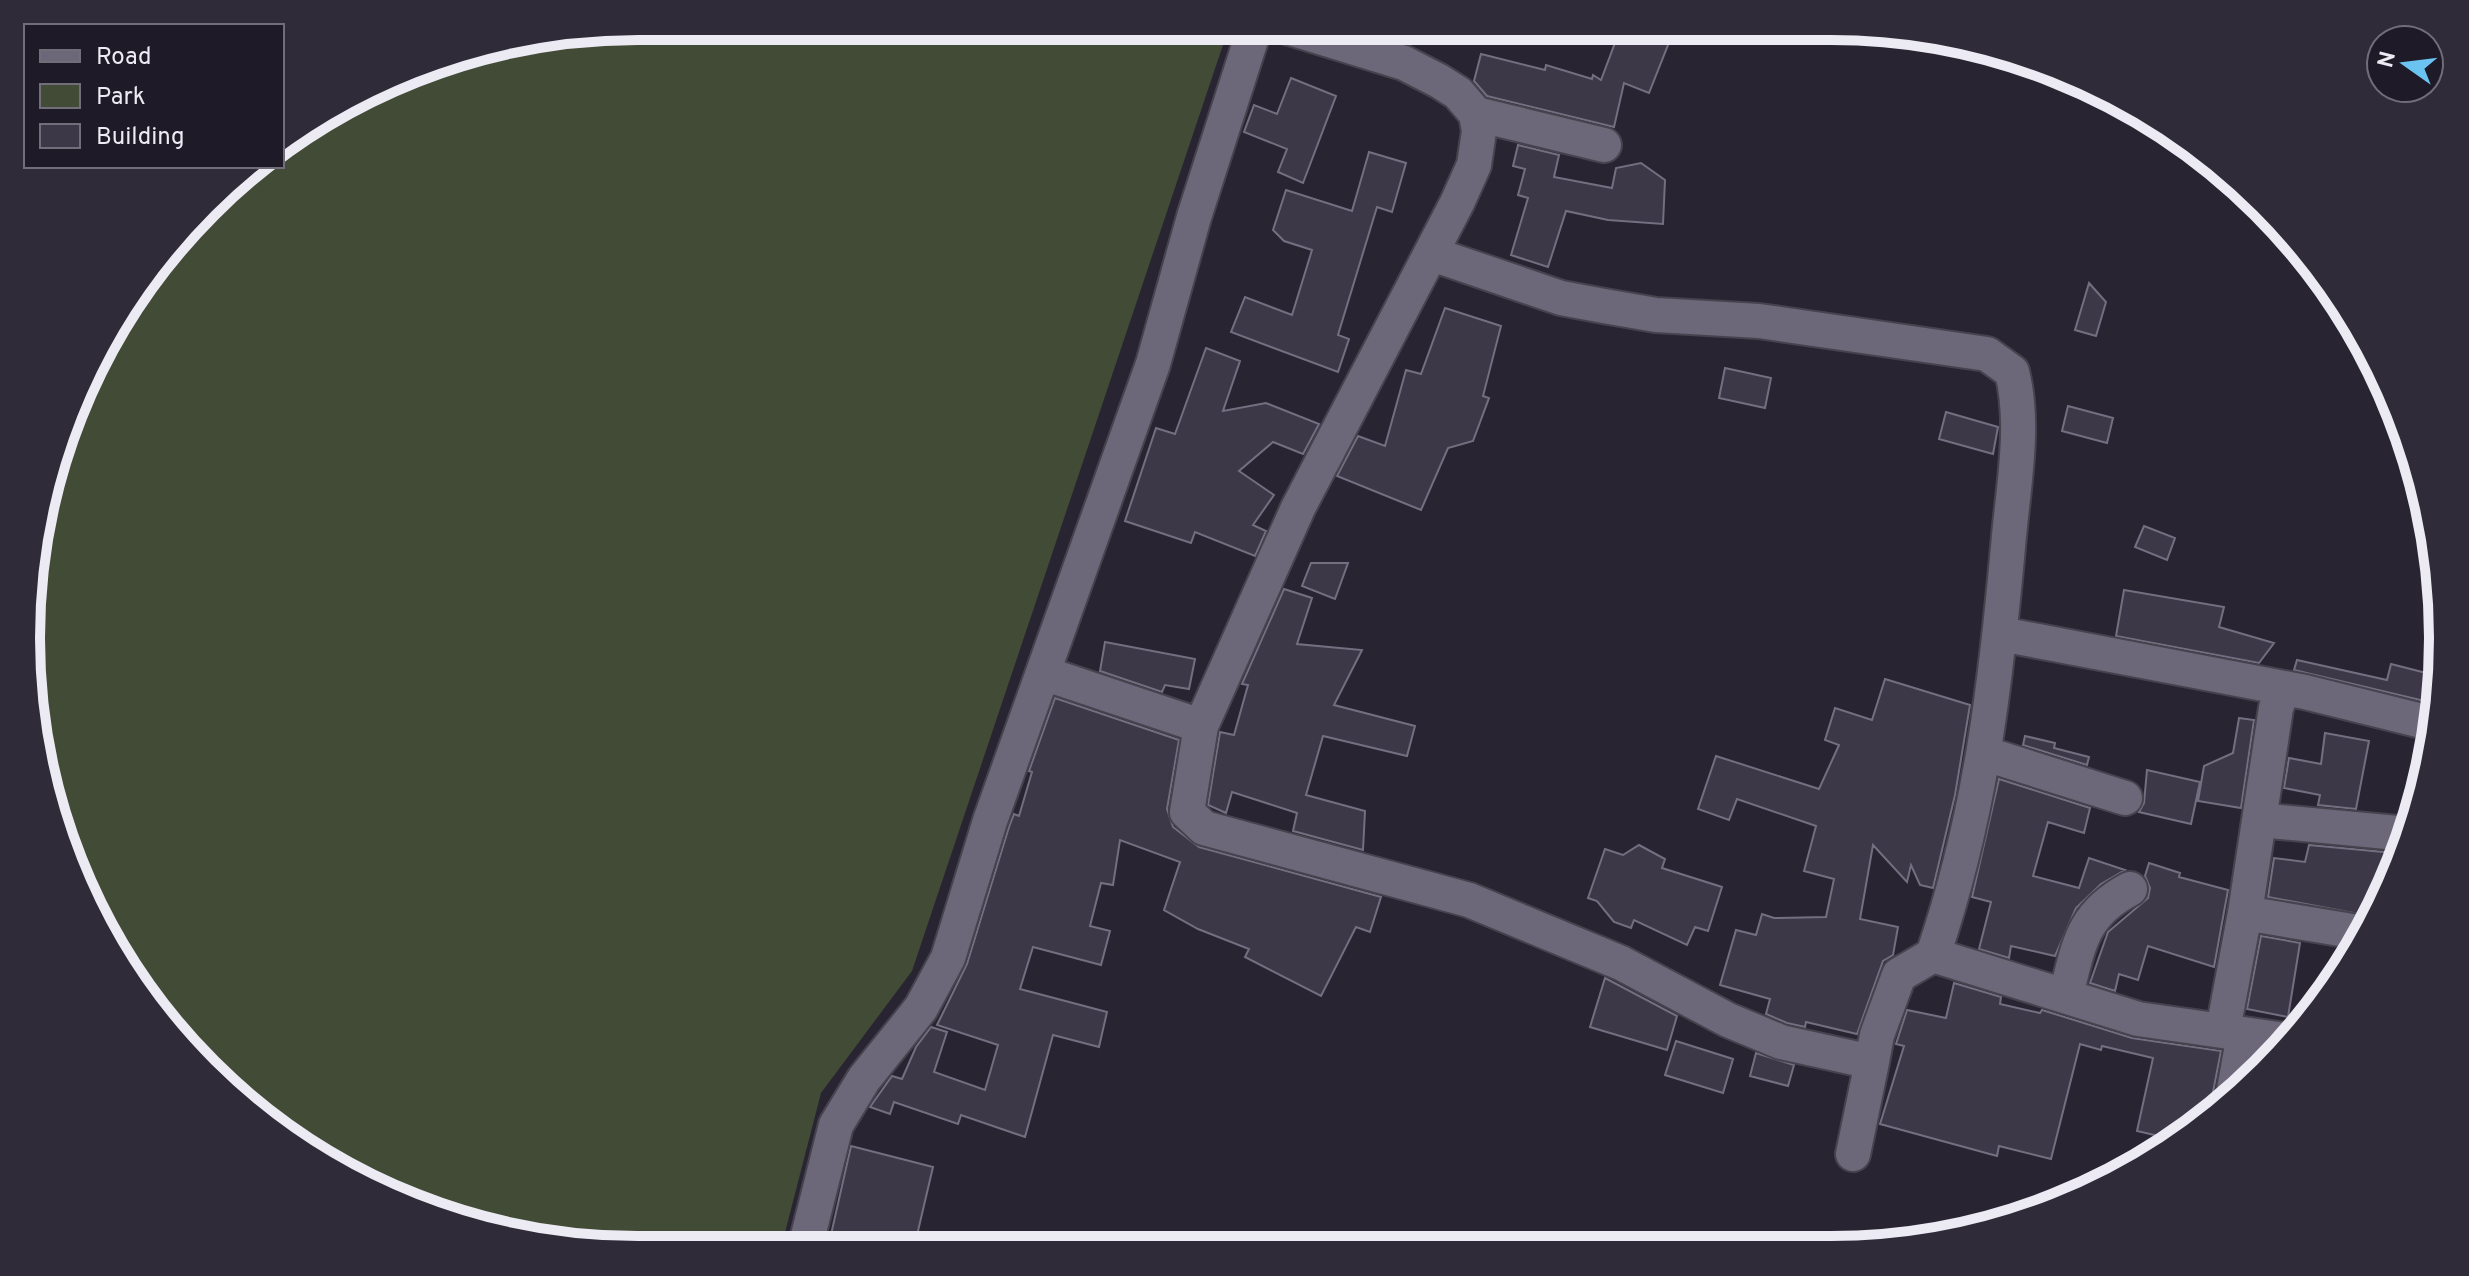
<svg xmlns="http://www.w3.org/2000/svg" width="2469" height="1276" font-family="Overpass,sans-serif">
	<rect width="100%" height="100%" fill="#282432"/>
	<path fill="#414b36" d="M 638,26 L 1229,27 L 912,971 L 821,1093 L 781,1248 L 598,1249 L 480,1229 L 367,1187 L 266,1124 L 178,1042 L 73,873 L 27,678 L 47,480 L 129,298 L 253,166 L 282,166 L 282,144 L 441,59 Z"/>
	<path fill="#3c3847" stroke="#746f80" stroke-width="2" d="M 1621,27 L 1636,27 L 1634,40 L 1639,27 L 1649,27 L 1668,45 L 1649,93 L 1624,83 L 1614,127 L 1487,96 L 1474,81 L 1481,54 L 1545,70 L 1546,65 L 1592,79 L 1593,75 L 1601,80 Z
		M 1291,78 L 1336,96 L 1303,183 L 1278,172 L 1287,149 L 1244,132 L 1254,105 L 1277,114 Z
		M 1518,145 L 1559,155 L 1554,177 L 1612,188 L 1616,168 L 1641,163 L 1665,180 L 1663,224 L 1608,220 L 1566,211 L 1548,267 L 1511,255 L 1528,198 L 1518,195 L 1525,169 L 1513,166 Z
		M 1369,152 L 1406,163 L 1392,212 L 1377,207 L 1338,335 L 1349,339 L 1338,372 L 1231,332 L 1245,297 L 1292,315 L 1312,250 L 1284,241 L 1273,230 L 1286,190 L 1352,211 Z
		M 2089,283 L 2106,302 L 2096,336 L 2075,330 Z
		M 1445,308 L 1501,326 L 1483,396 L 1489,398 L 1473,441 L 1448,448 L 1421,510 L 1337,476 L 1358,436 L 1385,446 L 1406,370 L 1421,374 Z
		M 1206,348 L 1240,361 L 1223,411 L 1266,403 L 1319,424 L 1303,454 L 1273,442 L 1239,471 L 1274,495 L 1253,525 L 1266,531 L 1255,556 L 1195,532 L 1191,543 L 1125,521 L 1156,428 L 1175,434 Z
		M 1725,368 L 1771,378 L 1765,408 L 1719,398 Z
		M 2068,406 L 2113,418 L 2107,443 L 2062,431 Z
		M 1946,412 L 1998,427 L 1993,454 L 1939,439 Z
		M 2144,526 L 2175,538 L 2167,560 L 2135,547 Z
		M 1311,563 L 1348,563 L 1335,599 L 1302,586 Z
		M 1284,589 L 1312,598 L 1297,644 L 1362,650 L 1334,705 L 1415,726 L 1407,756 L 1323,736 L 1306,795 L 1365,811 L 1363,850 L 1293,831 L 1297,813 L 1232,792 L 1226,813 L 1208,805 L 1220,732 L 1234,735 L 1248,685 L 1242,684 Z
		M 2124,590 L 2224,607 L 2219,627 L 2274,643 L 2259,663 L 2116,636 Z
		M 1105,642 L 1195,659 L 1189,689 L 1165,685 L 1162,692 L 1100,671 Z
		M 2297,660 L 2387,680 L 2391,664 L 2442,677 L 2437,704 L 2294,670 Z
		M 1885,679 L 1970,705 L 1955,795 L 1933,888 L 1920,885 L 1911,865 L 1907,882 L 1873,845 L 1860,919 L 1898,927 L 1893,955 L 1883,961 L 1857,1034 L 1806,1022 L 1805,1027 L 1787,1023 L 1766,1014 L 1770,999 L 1720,985 L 1736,930 L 1756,935 L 1762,914 L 1774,918 L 1826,917 L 1834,879 L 1804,871 L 1816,826 L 1737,799 L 1729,820 L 1698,809 L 1716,756 L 1819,789 L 1839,745 L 1825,740 L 1835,708 L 1872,720 Z
		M 1055,698 L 1179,740 L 1167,809 L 1173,827 L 1199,847 L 1381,897 L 1370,932 L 1356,927 L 1321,996 L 1245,957 L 1249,949 L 1198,929 L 1164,910 L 1180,862 L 1120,840 L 1113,885 L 1101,883 L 1090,926 L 1110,931 L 1101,965 L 1033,947 L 1020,989 L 1107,1012 L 1099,1047 L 1053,1035 L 1025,1137 L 961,1115 L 958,1124 L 894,1102 L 890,1114 L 870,1107 L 892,1076 L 902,1079 L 916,1047 L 931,1027 L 947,1032 L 934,1072 L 985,1090 L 998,1045 L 937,1025 L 967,964 L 1009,827 L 1014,814 L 1019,816 L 1032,772 L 1029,771 Z
		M 2239,718 L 2254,720 L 2241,808 L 2198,801 L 2204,766 L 2233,753 Z
		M 2325,733 L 2369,741 L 2356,809 L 2318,805 L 2320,795 L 2284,788 L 2289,758 L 2321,764 Z
		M 2025,736 L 2055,743 L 2054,748 L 2089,757 L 2087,765 L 2023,745 Z
		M 2147,770 L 2200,782 L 2191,824 L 2139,812 L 2144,803 Z
		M 1999,779 L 2090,808 L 2084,833 L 2048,822 L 2033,876 L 2079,888 L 2089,858 L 2125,870 L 2101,884 L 2076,908 L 2055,956 L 2011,946 L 2009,958 L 1979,949 L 1991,902 L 1972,897 Z
		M 1639,845 L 1665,859 L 1662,868 L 1722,887 L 1708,931 L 1695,927 L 1687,945 L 1634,920 L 1631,928 L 1614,922 L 1597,901 L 1588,898 L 1605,849 L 1623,855 Z
		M 2309,845 L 2394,853 L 2389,884 L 2375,917 L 2268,897 L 2274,858 L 2305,862 Z
		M 2149,863 L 2180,873 L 2179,877 L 2228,890 L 2214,967 L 2148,946 L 2138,980 L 2119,974 L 2115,991 L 2090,983 L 2108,932 L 2148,898 L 2150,888 L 2145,876 Z
		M 2261,936 L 2300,943 L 2288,1017 L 2247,1009 Z
		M 1605,978 L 1677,1016 L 1667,1050 L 1590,1027 Z
		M 1954,983 L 2001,997 L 2000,1004 L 2040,1013 L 2042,1010 L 2132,1038 L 2221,1051 L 2213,1092 L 2218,1108 L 2204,1105 L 2200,1126 L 2176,1140 L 2137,1131 L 2153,1058 L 2102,1046 L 2101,1050 L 2080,1044 L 2051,1159 L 1999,1146 L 1997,1156 L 1880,1124 L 1904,1046 L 1896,1044 L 1907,1010 L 1946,1018 Z
		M 1676,1041 L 1733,1059 L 1723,1093 L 1665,1075 Z
		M 1756,1053 L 1794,1065 L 1788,1086 L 1750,1076 Z
		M 851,1146 L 933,1167 L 914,1248 L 828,1248 Z"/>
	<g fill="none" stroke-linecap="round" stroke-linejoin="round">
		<defs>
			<path id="street" d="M 1476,114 L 1604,145
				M 1432,254 L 1561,298 L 1604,306 L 1656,315 L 1759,321 L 1987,354 L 2012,372 C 2025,423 2014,483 2009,536 C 1996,683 1981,814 1933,955
				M 2001,634 L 2305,692 L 2434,724
				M 1043,673 L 1201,726 L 1298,508 L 1457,203 L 1474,165 L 1479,131 L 1476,114 L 1458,93 L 1439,81 L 1404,63 L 1287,27
				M 1201,726 L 1187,812 L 1204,828 L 1469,900 L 1621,963 L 1728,1020 L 1781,1042 L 1872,1062 L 1877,1035 L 1899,975 L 1933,955 L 2138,1019 L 2292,1041
				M 1986,754 L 2125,798
				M 2259,820 L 2408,834
				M 2245,913 L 2364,933
				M 2066,995 C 2079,945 2081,915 2130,889
				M 2223,1030 L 2245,913 L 2276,708 L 2281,694 L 2288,689
				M 2233,1096 L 2244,1034
				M 1853,1154 L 1872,1062
				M 805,1248 L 836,1125 L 864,1079 L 921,1008 L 948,958 L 990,821 L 1153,364 L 1194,217 L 1255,27"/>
		</defs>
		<use href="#street" stroke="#46424e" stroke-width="38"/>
		<use href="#street" stroke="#6d6879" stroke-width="34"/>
	</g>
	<path d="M0 0H2469V1276H0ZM638 40H1831A598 598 0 0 1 2429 638V638A598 598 0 0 1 1831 1236H638A598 598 0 0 1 40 638V638A598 598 0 0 1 638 40Z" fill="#2f2b38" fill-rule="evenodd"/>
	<path fill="none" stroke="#eceaf3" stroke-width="10" d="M638 40H1831A598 598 0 0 1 2429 638V638A598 598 0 0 1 1831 1236H638A598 598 0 0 1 40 638V638A598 598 0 0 1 638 40Z"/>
	<rect x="24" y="24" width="260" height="144" fill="#1f1a28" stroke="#716d79" stroke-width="2"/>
	<rect x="40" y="50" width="40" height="12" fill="#6d6879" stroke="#716d79" stroke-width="2"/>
	<text x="96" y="64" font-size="24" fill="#eceaf3">Road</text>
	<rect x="40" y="84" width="40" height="24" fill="#414b36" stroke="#716d79" stroke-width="2"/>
	<text x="96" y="104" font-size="24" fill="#eceaf3">Park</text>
	<rect x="40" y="124" width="40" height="24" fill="#3c3847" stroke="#716d79" stroke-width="2"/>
	<text x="96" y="144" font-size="24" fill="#eceaf3">Building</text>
	<g transform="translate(2405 64) rotate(284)"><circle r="38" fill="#1f1a28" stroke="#716d79" stroke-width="2"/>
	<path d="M0-6L14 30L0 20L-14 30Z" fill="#6bc3f2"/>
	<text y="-12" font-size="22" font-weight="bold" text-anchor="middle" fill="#eceaf3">N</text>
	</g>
</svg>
